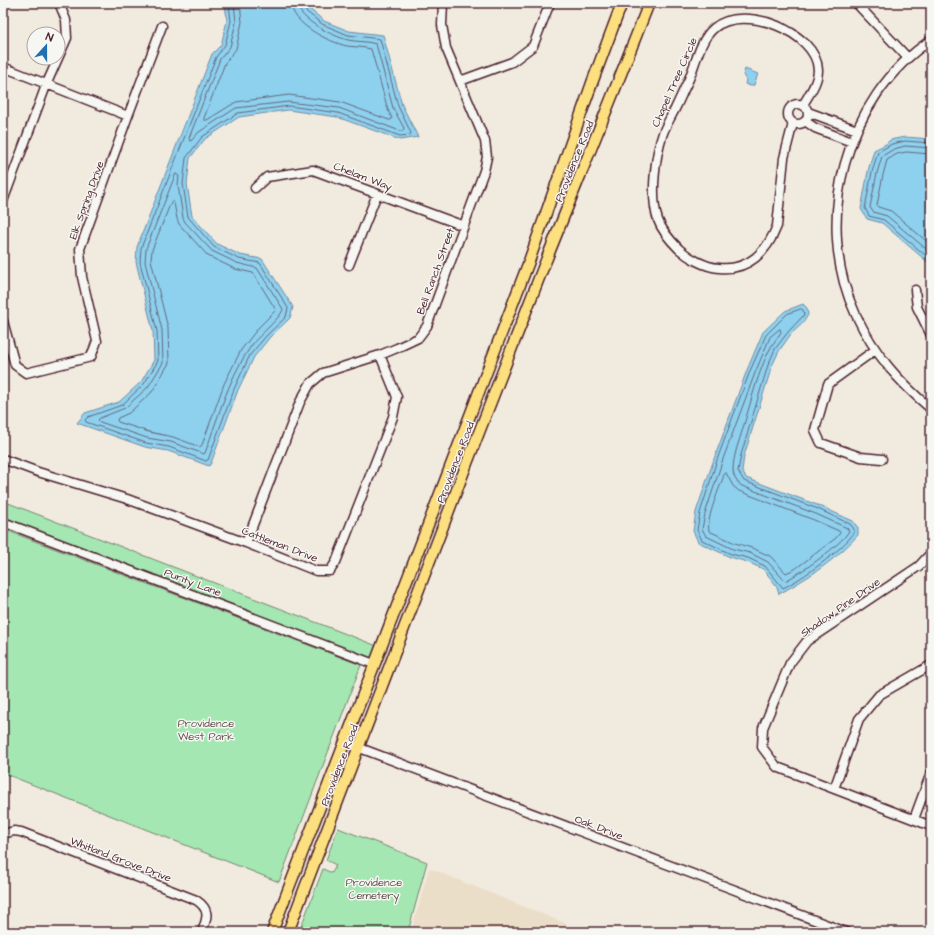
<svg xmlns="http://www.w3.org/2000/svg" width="934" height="935" font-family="'Architects Daughter',sans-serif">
	<rect width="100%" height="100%" fill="#f1ebdf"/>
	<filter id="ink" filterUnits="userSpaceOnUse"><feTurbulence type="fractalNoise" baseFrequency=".025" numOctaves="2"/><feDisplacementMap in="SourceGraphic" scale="8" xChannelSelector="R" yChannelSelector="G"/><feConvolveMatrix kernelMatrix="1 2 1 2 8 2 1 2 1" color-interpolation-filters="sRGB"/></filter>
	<g filter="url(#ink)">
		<path fill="#ebdec8" d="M 429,868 L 567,924 L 564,932 L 411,932 Z"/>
		<path fill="#a4e7b2" stroke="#77836e" d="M 3,501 L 377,646 L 372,659 L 3,517 Z
			M 3,529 L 361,665 L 279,882 L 3,773 Z
			M 338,828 L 427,862 L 408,932 L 299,932 L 323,869 L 332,873 L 336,865 L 326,860 Z"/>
		<path fill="#8dd1ef" stroke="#728aa1" d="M 225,3 L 305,3 L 306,6 L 324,21 L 349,31 L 383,35 L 402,105 L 418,137 L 400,140 L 337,117 L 288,110 L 239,117 L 205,139 L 190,158 L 187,184 L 192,216 L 217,244 L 240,255 L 262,259 L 293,307 L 290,318 L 270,337 L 254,357 L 238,390 L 211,463 L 209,466 L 168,451 L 145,447 L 77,423 L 85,413 L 119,402 L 141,382 L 154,360 L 153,331 L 136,262 L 137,247 L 212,54 L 221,45 L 227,21 Z
			M 745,69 L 758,74 L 754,85 L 750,86 L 745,84 L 746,80 L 743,75 Z
			M 905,137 L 931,139 L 931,265 L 882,223 L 867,219 L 861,209 L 868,171 L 874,150 L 886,144 L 890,140 Z
			M 803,304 L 807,308 L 808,315 L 803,323 L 791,334 L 779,351 L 772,366 L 744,456 L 742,471 L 746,478 L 820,506 L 853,521 L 858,528 L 858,535 C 836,560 808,578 779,594 L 776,585 L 763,569 L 747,562 L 730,557 L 698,542 L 693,531 L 696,512 L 715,456 L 747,370 L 763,332 L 785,311 Z"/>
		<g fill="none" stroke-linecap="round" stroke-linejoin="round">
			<path stroke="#656679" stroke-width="1" d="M 229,3 L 231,21 L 225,45 L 216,57 L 141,248 L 140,262 L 157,331 L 158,361 L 144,384 L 122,405 L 88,417 L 85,420 L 86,422 L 146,443 L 169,447 L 206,461 L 208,460 L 234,389 L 250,355 L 267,335 L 286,317 L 288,308 L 260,263 L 239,259 L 214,247 L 188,217 L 183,184 L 186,158 L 202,137 L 238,113 L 289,106 L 338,113 L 400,136 L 410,135 L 411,133 L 398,106 L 380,39 L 348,35 L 322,24 L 303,9 L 302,3
				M 234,3 L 236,22 L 230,47 L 220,59 L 189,138 L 190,141 L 192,140 L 199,132 L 236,108 L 288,102 L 339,108 L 400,131 L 403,131 L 404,128 L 393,108 L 376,44 C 367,41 357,42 348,40 C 333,36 298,20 297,3
				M 240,3 L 242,22 L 236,49 L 225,63 L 204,118 L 204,120 L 207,120 L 236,102 L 289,95 L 340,102 L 389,120 L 391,120 L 392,118 L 388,110 L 371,49 C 363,47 355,47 347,46 C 329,42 291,24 291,3
				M 931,143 L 905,141 L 892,144 L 878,152 L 872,172 L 865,208 L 869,216 L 884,220 L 931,260
				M 931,148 L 905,146 L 894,149 L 882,156 L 877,173 L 870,207 L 873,212 L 887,216 L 931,253
				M 931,154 L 906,152 L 897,154 L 887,160 L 883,175 L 877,205 L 878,207 L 891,211 L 931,245
				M 176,174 L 179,176 L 178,185 L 183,218 L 185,222 L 212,251 L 237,263 L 257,268 L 283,309 C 282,316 262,333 255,341 C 230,373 219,415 205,453 L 204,454 L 171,442 L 147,438 L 100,422 L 98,420 L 100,418 L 125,408 L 148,387 L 163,363 L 162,330 L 145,262 L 146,249 Z
				M 173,201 L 174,203 L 177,219 L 179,224 L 208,256 L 235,269 L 253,273 L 276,310 L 259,327 L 241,350 L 224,384 L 202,445 L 200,447 L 173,437 L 149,432 L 118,422 L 117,420 L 118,418 L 129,413 L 152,392 L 169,363 L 168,328 L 151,260 L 152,250 L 171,202 Z
				M 801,309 L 803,310 L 804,315 L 788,332 L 775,349 L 768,365 L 741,455 L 738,471 L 744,481 L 818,509 L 850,524 L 854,529 L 854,533 C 842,550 802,579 783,588 L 765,566 L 748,558 L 731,554 L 702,540 L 697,530 L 700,513 L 718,457 L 750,371 L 766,335 L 787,314 Z
				M 780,329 L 781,332 C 778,337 774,342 771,347 C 758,371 751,402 743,428 C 739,442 733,456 733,470 C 733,476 737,483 742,486 L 816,514 L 847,528 L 849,531 C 841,545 801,573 785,581 L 768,562 L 750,553 L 733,549 L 706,536 L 702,529 L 705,514 L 723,459 L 755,373 L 770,337 Z
				M 726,473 L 733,486 L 739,491 L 814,520 L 839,531 L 840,533 L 836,538 L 795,569 L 786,573 L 770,556 L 752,548 L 735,543 L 709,531 C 706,517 720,488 724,475 Z"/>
			<defs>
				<path id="minor" d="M 856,3 L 908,58
					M 931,40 C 845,98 812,222 856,315 C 875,355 898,381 931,409
					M 3,67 L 128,116
					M 460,81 L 512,62 L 533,46 L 550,3
					M788 114a10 10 0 1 1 20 0a10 10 0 1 1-20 0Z
					M 808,112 L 857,130
					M 805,121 L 815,128 L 852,142
					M 793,123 L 784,158 L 777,226 C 767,252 748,271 719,268 C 705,267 689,258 679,249 C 671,241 662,231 658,220 C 650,197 655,156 663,133 C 666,125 671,117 675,109 C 680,99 684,89 689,79 C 696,62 700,40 714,28 C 743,3 817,32 818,70 C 818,83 809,94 803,105
					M 255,188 L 267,177 L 313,170 L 464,226
					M 3,201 L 47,83 L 67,38 L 66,20 L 59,3
					M 349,265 L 377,194
					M 915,290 L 917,307 L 931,335
					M 3,321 L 15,365 L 26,373 L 91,357 L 97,341 L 82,277 L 80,249 L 128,116 L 162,26
					M 875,350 L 828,384 L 815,430 L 821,443 L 861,457 L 882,459
					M 3,459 L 38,472 L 127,499 L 246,543 L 316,571 L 330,571 L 336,562 L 393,417 L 397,397 L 380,355
					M 3,522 L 374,664
					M 246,543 L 300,402 L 310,384 L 323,373 L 380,355 L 397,348 L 418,338 L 427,326 L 484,171 L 487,157 L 485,141 L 446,48 L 442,25 L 443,3
					M 931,553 L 919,566 L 807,641 L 790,663 L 763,728 L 762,747 L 777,767 L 931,826
					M 344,742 L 846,932
					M 834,789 L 859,719 L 879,695 L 931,665
					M 914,819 L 931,773
					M 3,834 L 14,831 L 21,832 L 196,900 C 211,910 207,918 202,932"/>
				<path id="major" d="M 272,932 L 528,264 L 592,83 L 622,3
					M 288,932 C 372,712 455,492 541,273 C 577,183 614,93 649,3"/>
			</defs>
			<use href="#minor" stroke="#4a1f2b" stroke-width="11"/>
			<use href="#major" stroke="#4a1f2b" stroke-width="13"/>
			<use href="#minor" stroke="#f6f6f2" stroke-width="8"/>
			<use href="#major" stroke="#fce080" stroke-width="10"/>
		</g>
	</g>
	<g text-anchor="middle" stroke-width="3" stroke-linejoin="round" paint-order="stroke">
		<g font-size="11" fill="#4a1f2b" stroke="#f6f6f2">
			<text transform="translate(674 82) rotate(-66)" y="4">Chapel Tree Circle</text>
			<text transform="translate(574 161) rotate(-68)" y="4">Providence Road</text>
			<text transform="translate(363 176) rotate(21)" y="4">Chelam Way</text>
			<text transform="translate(86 200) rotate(-70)" y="4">Elk Spring Drive</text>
			<text transform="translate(435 271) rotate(-70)" y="4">Bell Ranch Street</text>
			<text transform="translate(455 462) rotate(-69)" y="4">Providence Road</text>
			<text transform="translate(280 544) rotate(21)" y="4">Cattleman Drive</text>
			<text transform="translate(193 582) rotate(21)" y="4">Purity Lane</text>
			<text transform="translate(840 607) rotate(-35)" y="4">Shadow Pine Drive</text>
			<text transform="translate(339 765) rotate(-69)" y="4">Providence Road</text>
			<text transform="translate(599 827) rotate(21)" y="4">Oak Drive</text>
			<text transform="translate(121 859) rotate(21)" y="4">Whitland Grove Drive</text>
		</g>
		<g font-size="11" fill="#60514d" stroke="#f6f6f2">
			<text x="206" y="727">Providence<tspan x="206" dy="13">West Park</tspan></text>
			<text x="374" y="886">Providence<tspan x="374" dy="13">Cemetery</tspan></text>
		</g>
	</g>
	<rect width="934" height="935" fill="none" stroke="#f6f6f2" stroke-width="16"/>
	<rect x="8" y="8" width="918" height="919" fill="none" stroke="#4a1f2b" stroke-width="1.5" filter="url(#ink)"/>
	<g transform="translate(46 46) rotate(21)"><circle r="19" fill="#f6f6f2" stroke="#b1a0a2"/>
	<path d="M0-3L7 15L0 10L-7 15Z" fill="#1f6fb2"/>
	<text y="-6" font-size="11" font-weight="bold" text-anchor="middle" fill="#4a1f2b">N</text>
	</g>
</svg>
